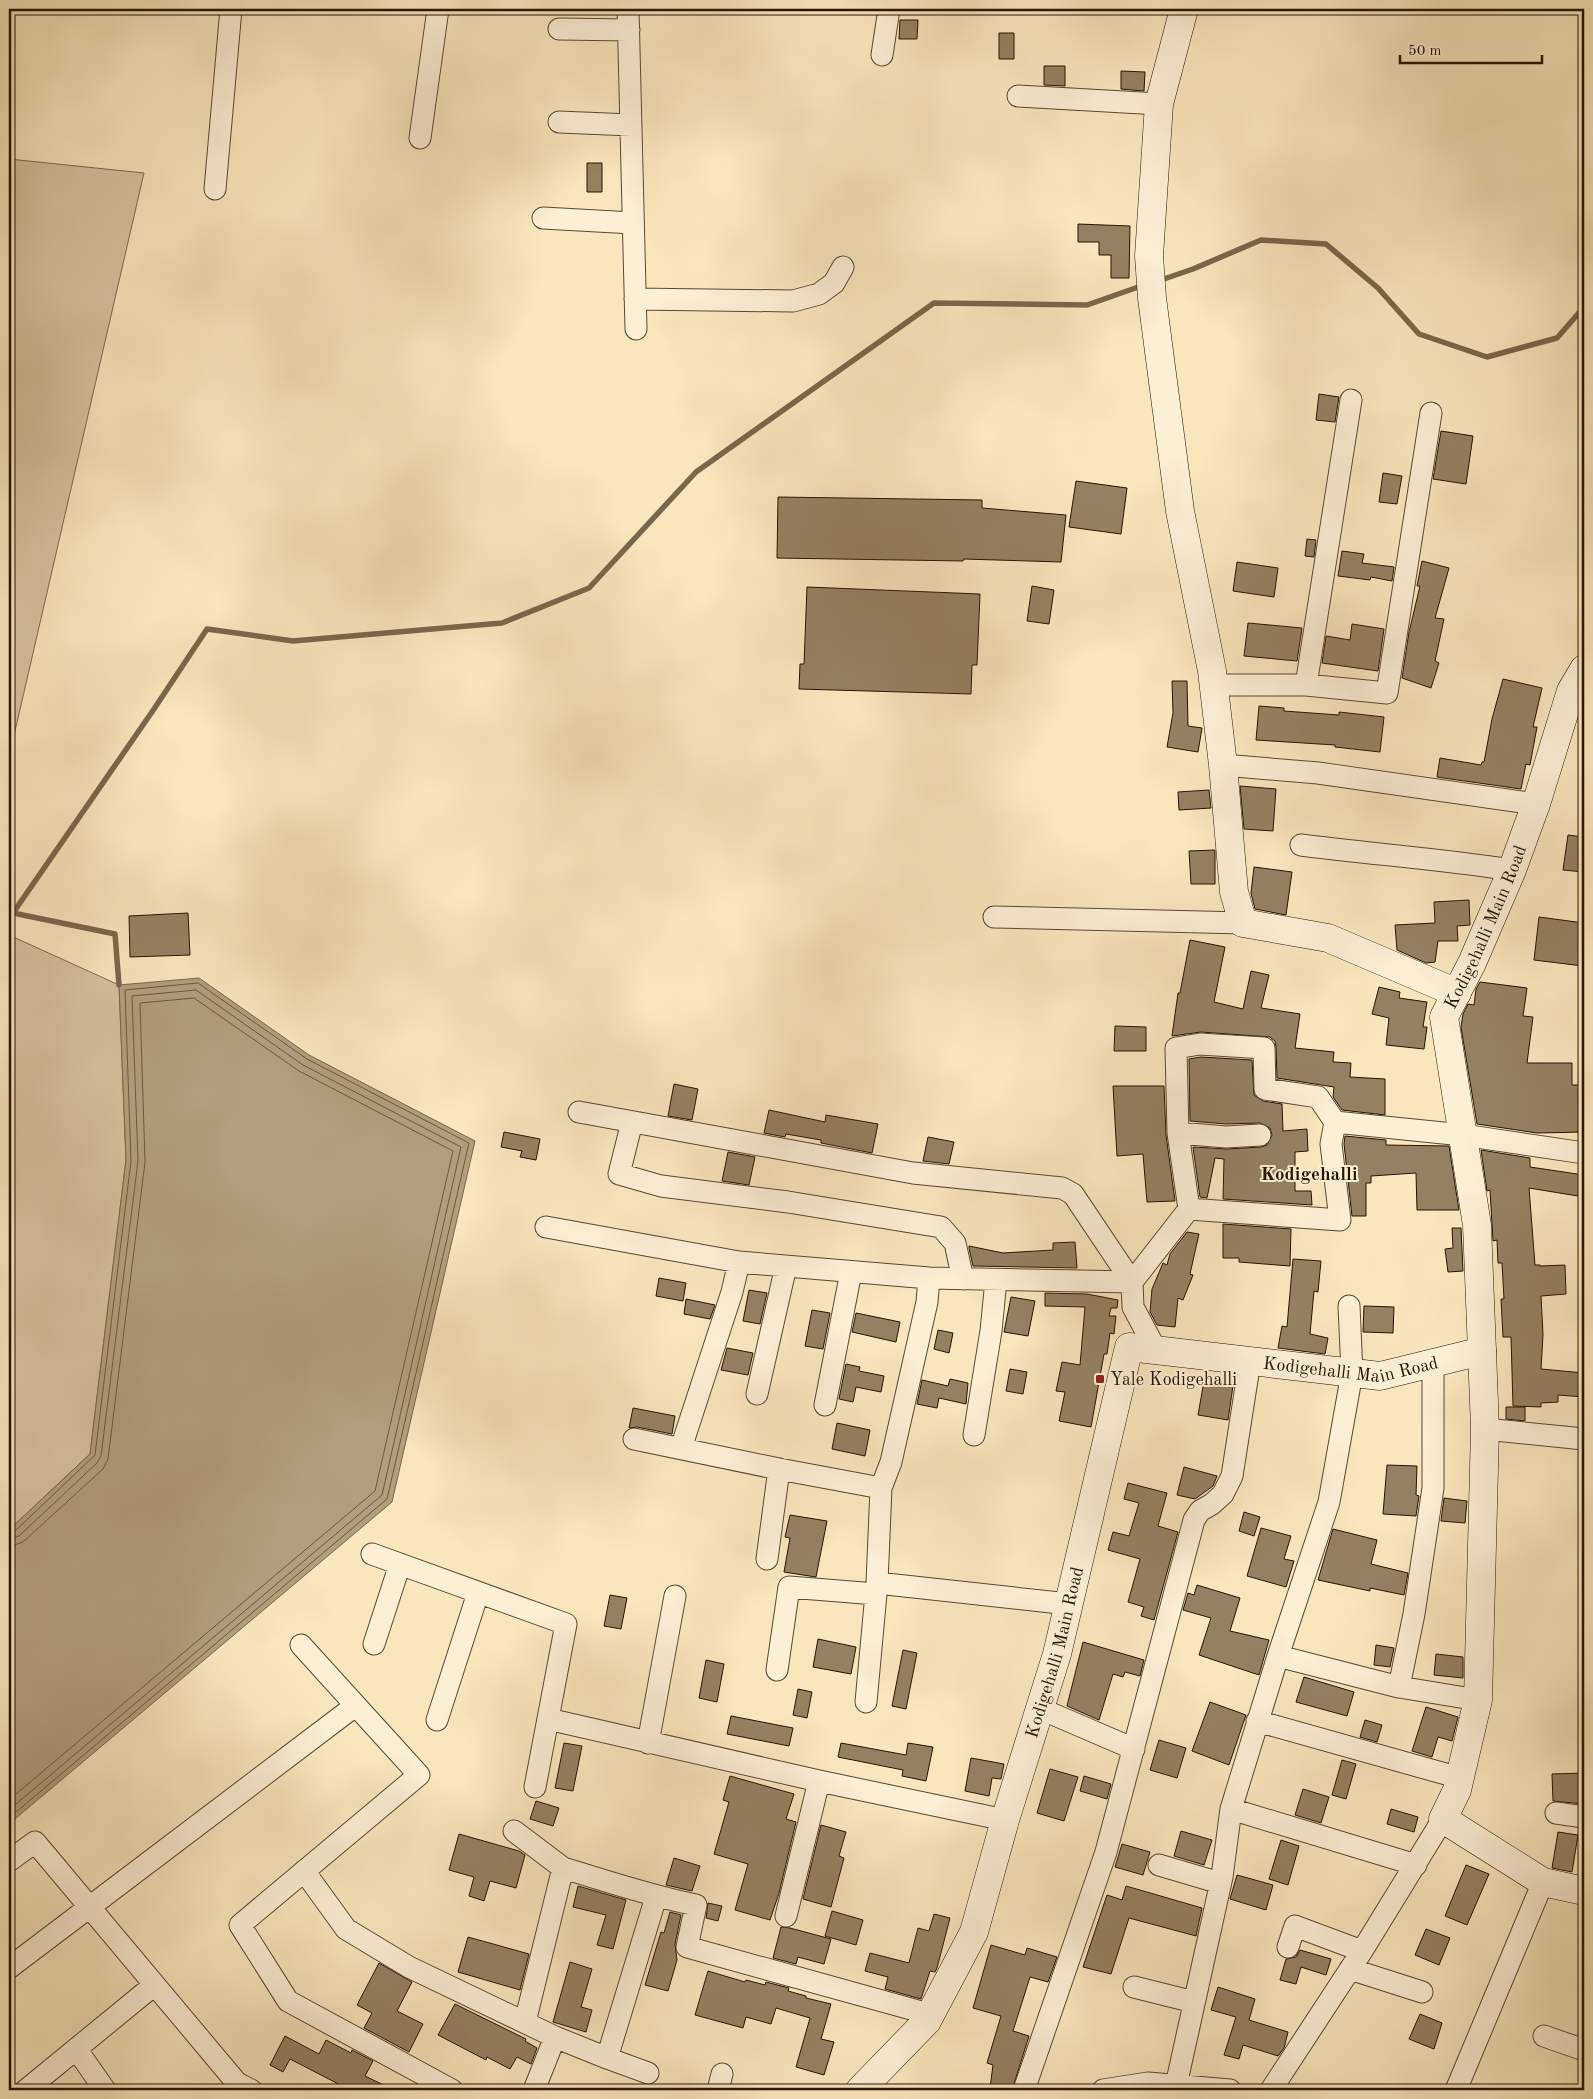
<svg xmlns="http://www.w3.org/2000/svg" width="1593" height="2099" font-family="'Old Standard TT',serif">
	<rect width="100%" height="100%" fill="#f9e6bd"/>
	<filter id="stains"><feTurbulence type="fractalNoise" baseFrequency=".004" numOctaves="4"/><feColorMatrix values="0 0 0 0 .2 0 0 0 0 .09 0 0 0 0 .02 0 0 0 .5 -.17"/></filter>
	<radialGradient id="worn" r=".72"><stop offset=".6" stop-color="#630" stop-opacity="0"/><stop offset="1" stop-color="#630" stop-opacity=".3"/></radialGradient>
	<path fill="#d5c29d" stroke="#7e6b4e" d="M 9,159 L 144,173 L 9,757 Z
		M 9,935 L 119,985 L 126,1160 L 90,1454 L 9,1530 Z"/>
	<path fill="#b19f7d" stroke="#79674b" d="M 199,978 L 309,1055 L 475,1141 L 392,1502 L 9,1824 L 9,1530 L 90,1454 L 126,1160 L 119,985 Z"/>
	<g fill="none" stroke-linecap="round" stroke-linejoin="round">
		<path stroke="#6c5a3e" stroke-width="1" d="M 9,1533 L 14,1532 L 95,1455 L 131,1161 L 125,990 L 198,983 L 307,1059 L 469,1143 L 387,1499 L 9,1818
			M 9,1539 L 19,1536 L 97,1463 L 101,1456 L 138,1161 L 132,996 L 196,990 L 303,1065 L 461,1147 L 382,1495 L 9,1810
			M 9,1547 L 23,1542 L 103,1469 L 108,1459 L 145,1162 L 140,1003 L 194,998 L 299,1071 L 453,1151 L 375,1491 L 9,1800"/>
		<path stroke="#79674b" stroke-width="5.5" d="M 1158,281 L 1193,269 L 1261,240 L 1326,244 L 1378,288 L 1419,334 L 1487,357 L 1557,338 L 1584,307
			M 119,985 L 115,934 L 13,913 L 154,709 L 207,629 L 293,641 L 502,623 L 589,588 L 696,472 L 934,303 L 1087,305 L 1144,285"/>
	</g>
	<path fill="#948162" stroke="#261400" d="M 900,20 L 918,20 L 917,39 L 899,39 Z
		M 999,33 L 1014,33 L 1014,59 L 999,59 Z
		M 1044,66 L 1065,66 L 1065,86 L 1044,85 Z
		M 1121,71 L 1145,72 L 1144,91 L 1121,89 Z
		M 587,163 L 602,163 L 602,192 L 587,192 Z
		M 1078,224 L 1130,226 L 1129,278 L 1111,278 L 1111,255 L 1099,255 L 1099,242 L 1078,242 Z
		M 1319,394 L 1339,397 L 1335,422 L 1316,420 Z
		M 1441,431 L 1473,436 L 1466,484 L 1433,479 Z
		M 1383,473 L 1402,476 L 1397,504 L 1379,502 Z
		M 1076,481 L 1127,488 L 1121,534 L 1069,527 Z
		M 778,497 L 982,500 L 982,508 L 1066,515 L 1061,562 L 964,559 L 963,561 L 777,558 Z
		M 1307,539 L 1316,540 L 1314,557 L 1305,556 Z
		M 1342,551 L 1364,554 L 1362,563 L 1394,567 L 1392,581 L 1371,577 L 1370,580 L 1338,576 Z
		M 1422,561 L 1449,568 L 1435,618 L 1444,619 L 1435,661 L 1439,663 L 1431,688 L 1402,678 L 1409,632 L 1420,586 L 1417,586 Z
		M 1237,562 L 1278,568 L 1274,597 L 1233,591 Z
		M 1032,586 L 1054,590 L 1049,624 L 1027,621 Z
		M 807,587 L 980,594 L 977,665 L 972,665 L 971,694 L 799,689 L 800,664 L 804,664 Z
		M 1248,623 L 1302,628 L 1297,661 L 1244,656 Z
		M 1352,624 L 1384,629 L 1378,671 L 1322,663 L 1326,636 L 1350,640 Z
		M 1503,679 L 1542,688 L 1533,727 L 1537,727 L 1530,765 L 1526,764 L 1521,789 L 1437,777 L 1440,758 L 1481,765 L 1482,762 L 1484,762 L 1492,719 Z
		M 1172,681 L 1187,681 L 1188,726 L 1202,728 L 1198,752 L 1167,747 L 1173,713 Z
		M 1259,706 L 1284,708 L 1284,711 L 1339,715 L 1339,712 L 1384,717 L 1380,752 L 1335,747 L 1335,745 L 1256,740 Z
		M 1240,786 L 1276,789 L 1273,831 L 1244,829 Z
		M 1209,790 L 1211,808 L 1179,810 L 1178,792 Z
		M 1568,835 L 1584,837 L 1584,872 L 1563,870 Z
		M 1215,850 L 1215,884 L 1191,884 L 1189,851 Z
		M 1254,867 L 1292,872 L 1286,915 L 1255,909 L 1251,893 Z
		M 1469,900 L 1470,925 L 1457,926 L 1458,941 L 1438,941 L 1435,962 L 1426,963 L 1397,950 L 1395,925 L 1435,923 L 1434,902 Z
		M 188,913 L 190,955 L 130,957 L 129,916 Z
		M 1539,917 L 1584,923 L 1583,966 L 1534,960 Z
		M 1190,940 L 1225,947 L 1214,1002 L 1243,1009 L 1251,971 L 1269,975 L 1261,1008 L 1300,1014 L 1295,1048 L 1334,1052 L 1333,1062 L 1351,1063 L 1350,1077 L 1385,1079 L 1385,1115 L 1342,1110 L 1333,1097 L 1334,1087 L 1277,1078 L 1276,1047 L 1275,1041 L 1270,1037 L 1201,1032 L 1172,1036 L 1178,993 L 1180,993 Z
		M 1480,982 L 1527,988 L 1523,1016 L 1533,1017 L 1527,1063 L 1572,1063 L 1572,1085 L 1584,1085 L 1584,1132 L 1537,1133 L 1477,1124 L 1461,1027 L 1463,1014 L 1468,1004 L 1474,1005 L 1476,989 Z
		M 1379,987 L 1400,992 L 1399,998 L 1427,1002 L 1423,1027 L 1427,1027 L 1424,1049 L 1386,1045 L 1389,1018 L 1372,1014 Z
		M 1115,1026 L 1146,1027 L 1146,1051 L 1114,1051 Z
		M 1201,1057 L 1252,1060 L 1254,1095 L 1263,1101 L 1282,1104 L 1283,1131 L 1307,1129 L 1308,1151 L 1295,1152 L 1295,1191 L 1311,1191 L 1312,1205 L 1223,1199 L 1224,1159 L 1215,1158 L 1207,1198 L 1200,1197 L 1193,1147 L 1227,1149 L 1261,1147 L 1267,1145 L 1272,1135 L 1270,1128 L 1260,1123 L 1226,1124 L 1190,1121 L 1189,1059 Z
		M 674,1084 L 698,1089 L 692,1120 L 668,1116 Z
		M 1113,1086 L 1164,1086 L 1166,1135 L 1175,1201 L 1147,1202 L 1143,1154 L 1117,1156 Z
		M 769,1110 L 825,1122 L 826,1115 L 878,1124 L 872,1153 L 821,1143 L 821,1140 L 786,1134 L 785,1137 L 764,1133 Z
		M 504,1132 L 540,1139 L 536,1160 L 520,1157 L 522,1151 L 501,1147 Z
		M 1345,1136 L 1386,1140 L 1386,1145 L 1449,1146 L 1459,1210 L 1417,1210 L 1416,1173 L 1371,1176 L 1371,1183 L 1366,1183 L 1366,1216 L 1352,1216 L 1344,1144 Z
		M 928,1137 L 954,1142 L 949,1164 L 923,1161 Z
		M 1481,1150 L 1530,1158 L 1530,1167 L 1584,1175 L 1584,1197 L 1529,1188 L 1535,1265 L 1540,1265 L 1540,1266 L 1565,1265 L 1566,1294 L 1541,1296 L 1543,1335 L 1541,1369 L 1584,1373 L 1584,1397 L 1558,1395 L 1558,1402 L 1541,1403 L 1541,1407 L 1513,1406 L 1511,1337 L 1503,1337 L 1501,1299 L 1504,1299 L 1502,1263 L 1498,1263 L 1497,1240 L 1493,1241 L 1490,1190 L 1487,1191 Z
		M 728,1152 L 755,1157 L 749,1185 L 722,1181 Z
		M 1223,1224 L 1291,1229 L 1290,1266 L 1239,1262 L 1239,1258 L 1223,1258 Z
		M 1452,1228 L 1461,1228 L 1463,1271 L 1448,1272 L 1445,1249 L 1453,1248 Z
		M 1187,1232 L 1199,1234 L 1190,1274 L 1193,1275 L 1183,1300 L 1178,1298 L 1175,1327 L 1157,1325 L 1150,1312 L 1152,1289 L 1163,1263 L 1167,1265 L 1170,1254 Z
		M 1075,1242 L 1077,1268 L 973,1266 L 969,1248 L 969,1246 L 1003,1253 L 1053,1250 L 1053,1243 Z
		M 1293,1259 L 1321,1261 L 1318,1292 L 1314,1291 L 1310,1334 L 1328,1338 L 1325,1354 L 1278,1348 L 1282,1326 L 1287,1327 Z
		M 659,1278 L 686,1283 L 683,1301 L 656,1296 Z
		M 749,1290 L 767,1293 L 760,1324 L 743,1321 Z
		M 1045,1293 L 1087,1294 L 1118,1300 L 1117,1308 L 1111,1308 L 1109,1316 L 1116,1316 L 1114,1334 L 1110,1333 L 1107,1354 L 1104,1354 L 1091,1427 L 1059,1421 L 1065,1392 L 1056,1391 L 1062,1362 L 1080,1365 L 1085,1307 L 1045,1306 Z
		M 1011,1297 L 1035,1301 L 1028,1336 L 1004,1332 Z
		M 686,1299 L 715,1305 L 710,1319 L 684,1314 Z
		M 1364,1306 L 1394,1307 L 1393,1333 L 1363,1332 Z
		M 812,1310 L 830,1313 L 823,1349 L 805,1346 Z
		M 856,1313 L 900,1322 L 896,1342 L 852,1332 Z
		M 938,1330 L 953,1333 L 949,1353 L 934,1349 Z
		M 727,1348 L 753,1353 L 748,1375 L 721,1370 Z
		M 846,1364 L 860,1367 L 859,1371 L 884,1376 L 881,1392 L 856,1387 L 853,1402 L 839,1399 Z
		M 1010,1369 L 1027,1372 L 1023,1394 L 1006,1391 Z
		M 950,1379 L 968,1383 L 966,1404 L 939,1398 L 937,1408 L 917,1404 L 922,1380 L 948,1386 Z
		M 1204,1381 L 1233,1386 L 1228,1420 L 1198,1415 Z
		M 1506,1407 L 1525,1407 L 1525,1421 L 1506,1419 Z
		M 633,1408 L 675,1416 L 672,1434 L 637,1427 L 629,1428 Z
		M 837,1423 L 870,1430 L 865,1456 L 832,1449 Z
		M 1387,1465 L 1417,1466 L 1416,1495 L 1419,1496 L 1416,1516 L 1383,1514 Z
		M 1184,1467 L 1217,1476 L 1213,1486 L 1195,1499 L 1177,1495 Z
		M 1128,1483 L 1167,1493 L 1158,1526 L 1178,1532 L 1154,1620 L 1141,1616 L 1144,1607 L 1128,1602 L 1140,1559 L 1108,1550 L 1113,1532 L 1129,1536 L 1139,1503 L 1124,1499 Z
		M 1444,1498 L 1467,1501 L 1465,1523 L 1441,1521 Z
		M 1244,1512 L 1260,1517 L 1254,1536 L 1239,1531 Z
		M 790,1515 L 827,1521 L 816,1577 L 784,1572 L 790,1538 L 785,1537 Z
		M 1261,1528 L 1291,1536 L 1284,1559 L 1294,1561 L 1286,1587 L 1247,1576 Z
		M 1333,1529 L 1377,1540 L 1371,1564 L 1408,1573 L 1404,1595 L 1370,1588 L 1370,1591 L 1318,1580 Z
		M 1197,1585 L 1240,1598 L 1230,1631 L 1269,1640 L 1259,1675 L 1199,1655 L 1211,1618 L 1183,1610 L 1188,1593 L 1194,1595 Z
		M 610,1595 L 627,1598 L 621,1629 L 604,1626 Z
		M 818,1639 L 856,1647 L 851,1674 L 813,1667 Z
		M 1083,1642 L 1144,1660 L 1140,1676 L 1125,1672 L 1123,1677 L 1113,1674 L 1099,1720 L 1067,1706 Z
		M 1376,1645 L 1394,1648 L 1390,1667 L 1374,1665 Z
		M 903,1650 L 917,1653 L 906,1709 L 892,1706 Z
		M 1436,1654 L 1463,1657 L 1463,1678 L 1434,1675 Z
		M 706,1660 L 724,1664 L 717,1702 L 699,1698 Z
		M 1304,1677 L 1354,1692 L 1347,1716 L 1296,1702 Z
		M 798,1689 L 812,1692 L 807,1718 L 793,1715 Z
		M 1210,1702 L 1246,1715 L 1229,1765 L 1192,1751 Z
		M 1426,1707 L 1458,1717 L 1452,1741 L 1438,1737 L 1432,1757 L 1412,1751 Z
		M 731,1716 L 793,1728 L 789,1746 L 727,1734 Z
		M 1365,1720 L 1382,1725 L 1377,1742 L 1360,1737 Z
		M 1159,1740 L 1186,1748 L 1177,1778 L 1150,1770 Z
		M 564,1743 L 582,1746 L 573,1791 L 555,1788 Z
		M 841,1743 L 906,1755 L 908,1743 L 933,1747 L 926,1781 L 902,1776 L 903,1770 L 838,1757 Z
		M 971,1758 L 1004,1764 L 1001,1779 L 992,1778 L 989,1796 L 965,1791 Z
		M 1342,1760 L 1356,1764 L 1346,1799 L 1332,1795 Z
		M 1050,1769 L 1078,1777 L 1064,1821 L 1037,1813 Z
		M 1584,1773 L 1584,1804 L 1553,1801 L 1552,1774 Z
		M 730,1776 L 794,1794 L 786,1819 L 796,1822 L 779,1893 L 770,1920 L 735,1910 L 748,1864 L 714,1854 L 729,1802 L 723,1800 Z
		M 1084,1776 L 1111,1784 L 1107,1799 L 1080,1791 Z
		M 1303,1789 L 1329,1797 L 1321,1823 L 1295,1815 Z
		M 536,1801 L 559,1808 L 553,1826 L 530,1819 Z
		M 1391,1809 L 1418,1817 L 1414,1832 L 1387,1824 Z
		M 821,1825 L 846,1832 L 839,1856 L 844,1858 L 831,1907 L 803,1899 Z
		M 1181,1831 L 1212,1840 L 1204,1865 L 1174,1856 Z
		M 1558,1832 L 1578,1835 L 1572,1872 L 1552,1868 Z
		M 459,1834 L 519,1851 L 525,1855 L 516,1888 L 490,1881 L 484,1901 L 469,1896 L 474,1877 L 449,1870 Z
		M 1281,1840 L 1299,1846 L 1288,1885 L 1269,1879 Z
		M 1122,1844 L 1150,1852 L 1143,1875 L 1115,1867 Z
		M 674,1858 L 700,1866 L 692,1891 L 666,1885 Z
		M 1466,1865 L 1489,1874 L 1467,1925 L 1445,1916 Z
		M 1237,1875 L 1273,1885 L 1266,1910 L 1230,1899 Z
		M 578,1886 L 626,1900 L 613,1949 L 597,1945 L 606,1915 L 573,1907 Z
		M 1126,1886 L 1202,1908 L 1196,1936 L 1129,1918 L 1111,1974 L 1083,1967 L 1107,1895 L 1122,1900 Z
		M 708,1903 L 722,1906 L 718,1921 L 706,1918 Z
		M 832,1911 L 863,1920 L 856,1945 L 825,1936 Z
		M 670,1912 L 681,1915 L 675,1944 L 677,1960 L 668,1991 L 645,1985 L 661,1932 L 664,1933 Z
		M 934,1914 L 950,1918 L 937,1968 L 935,1972 L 930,1971 L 921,1999 L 885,1989 L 888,1977 L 865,1971 L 870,1953 L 909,1963 L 918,1928 L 929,1931 Z
		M 781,1927 L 790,1928 L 831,1939 L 824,1964 L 798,1957 L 796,1964 L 773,1958 Z
		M 1426,1929 L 1450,1938 L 1439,1965 L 1415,1955 Z
		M 468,1937 L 529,1954 L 520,1990 L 458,1972 Z
		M 991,1945 L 1025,1955 L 1027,1948 L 1057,1957 L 1048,1982 L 1030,1977 L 1013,2031 L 1029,2036 L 1012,2090 L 990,2088 L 993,2065 L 987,2063 L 1001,2016 L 973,2008 Z
		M 1300,1950 L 1331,1959 L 1326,1975 L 1301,1967 L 1296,1984 L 1280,1980 L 1286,1959 L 1296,1957 Z
		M 570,1962 L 592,1969 L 581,2007 L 592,2010 L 586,2032 L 553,2022 Z
		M 379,1963 L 412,1982 L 397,2011 L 423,2024 L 409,2052 L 364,2028 L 372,2013 L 357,2005 Z
		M 708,1971 L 745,1982 L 746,1980 L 765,1985 L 766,1982 L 789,1988 L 788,1991 L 806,1996 L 806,1998 L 831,2004 L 821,2039 L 834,2042 L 824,2075 L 796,2067 L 810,2018 L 776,2008 L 771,2024 L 746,2017 L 743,2028 L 695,2015 Z
		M 1218,1987 L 1255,1999 L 1249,2020 L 1288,2032 L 1284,2048 L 1278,2056 L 1243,2045 L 1239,2059 L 1224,2055 L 1236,2017 L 1211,2010 Z
		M 455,2004 L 526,2039 L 525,2041 L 537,2048 L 531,2064 L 517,2057 L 510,2069 L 487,2057 L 486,2060 L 438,2035 Z
		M 1420,2014 L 1442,2023 L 1434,2049 L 1409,2039 Z
		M 285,2036 L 319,2054 L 326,2040 L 351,2053 L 352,2050 L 373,2061 L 365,2076 L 394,2090 L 350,2090 L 290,2059 L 283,2072 L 270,2065 Z"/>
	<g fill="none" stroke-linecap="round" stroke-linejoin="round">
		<defs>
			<path id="street" d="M 628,9 L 636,329
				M 559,29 L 629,30
				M 882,55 L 889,9
				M 1018,96 L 1159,104
				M 559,122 L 631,125
				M 420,138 L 438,9
				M 215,189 L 231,9
				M 543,218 L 633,223
				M 635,299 L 793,301 L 819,294 L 834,283 L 843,267
				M 1213,685 L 1306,685 L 1387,693 L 1431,413
				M 1306,685 L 1351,400
				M 1223,765 L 1318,773 L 1536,804
				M 1301,845 C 1371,854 1441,859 1512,870
				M 994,917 L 1243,923
				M 579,1112 L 913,1173 L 1062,1188 L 1073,1194 L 1132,1282 L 1133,1307 L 1156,1350
				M 632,1122 L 619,1174 L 661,1186 L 788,1202 L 941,1227 L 955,1243 L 963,1279
				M 1335,1122 L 1463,1135 L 1584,1153
				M 1178,1133 L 1189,1209
				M 546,1227 L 739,1262 L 929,1278 L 1132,1282 L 1189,1209 L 1340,1220 L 1331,1144 L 1335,1122 L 1318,1097 L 1265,1089 L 1264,1048 L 1200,1044 L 1176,1048 L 1178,1133 L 1226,1137 L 1260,1135
				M 757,1394 L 786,1266
				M 825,1405 L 851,1272
				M 1485,1429 L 1584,1439
				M 974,1435 L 991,1331 L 996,1280
				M 634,1439 L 779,1469 L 881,1488
				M 681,1448 L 732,1292 L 739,1262
				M 372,1554 L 566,1624 L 535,1787
				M 767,1559 L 779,1469
				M 877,1583 L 881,1488 L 891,1462 L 927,1302 L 929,1278
				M 374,1644 L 400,1564
				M 301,1645 L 419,1775 L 240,1925 L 288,2001 L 452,2090
				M 1278,1656 L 1399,1687 L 1478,1700
				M 777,1670 L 789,1587 L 876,1594
				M 1399,1687 L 1414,1614 L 1433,1488 L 1433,1363
				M 866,1702 L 877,1583 L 1069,1604
				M 1041,1709 L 1134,1749
				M 548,1719 L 819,1781 L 1005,1820
				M 437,1720 L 478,1593
				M 1257,1721 L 1460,1778
				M 648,1743 L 675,1596
				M 1231,1809 L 1416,1865
				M 1556,1813 L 1584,1817
				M 514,1831 L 563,1868
				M 9,1861 L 35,1842 L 237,2083 L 251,2090
				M 1159,1865 L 1220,1883
				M 304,1871 L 346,1929 L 409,1967 L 555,2037
				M 786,1916 L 819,1781
				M 1288,1947 L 1295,1926 L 1362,1951
				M 9,1968 L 355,1706
				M 1350,1969 L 1422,1992
				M 1134,1987 L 1194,2002
				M 525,2022 L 563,1868 C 607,1881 650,1896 696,1905 L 687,1947 L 929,2014
				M 1544,2036 L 1584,2050
				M 77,2050 L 105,2090
				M 607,2058 L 648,2073
				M 26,2090 L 153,1986
				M 534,2090 L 555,2037 L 607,2058 L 656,1897
				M 718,2090 L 722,2074
				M 1024,2090 L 1106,1852 L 1194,1520 L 1200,1511 L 1212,1504 L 1223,1494 L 1232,1476 L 1250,1361
				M 1103,2090 L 1148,2083 L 1230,2090
				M 1175,2090 L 1222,1877 L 1231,1809 L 1278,1656 L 1329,1502 L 1352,1373 L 1349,1306
				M 1271,2090 L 1362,1951 L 1443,1819
				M 1456,2090 L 1543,1882"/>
			<g id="secondary">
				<path d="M 1184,9 L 1159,104 L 1149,256 L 1152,298 L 1180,511 L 1212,671 L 1223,765 L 1234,892 L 1243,923 L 1328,938 L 1457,993"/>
				<path d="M 1482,1351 L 1485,1429 L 1478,1700 L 1457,1790 L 1443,1819 L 1543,1882 L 1584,1891"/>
				<path id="s1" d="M 860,2090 L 927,2021 L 974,1932 L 1005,1820 L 1057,1654 L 1129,1347 L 1380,1376 L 1482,1351 L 1477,1225 L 1444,1017 L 1472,963 L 1512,870 L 1536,804 L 1571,691 L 1584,669"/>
			</g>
		</defs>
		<use href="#street" stroke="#5b482f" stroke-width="23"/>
		<use href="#secondary" stroke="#261400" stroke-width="29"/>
		<use href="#street" stroke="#fbefd4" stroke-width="21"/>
		<use href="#secondary" stroke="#fbefd4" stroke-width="28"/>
	</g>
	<rect fill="#8f2418" stroke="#fbefd4" stroke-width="2" x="1095" y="1374" width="10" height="10" rx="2.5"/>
	<g text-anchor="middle" stroke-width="4" stroke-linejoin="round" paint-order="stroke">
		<g font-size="18" fill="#261400" stroke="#fbefd4">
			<text dy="6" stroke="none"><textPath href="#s1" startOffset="1596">Kodigehalli Main Road</textPath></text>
			<text dy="6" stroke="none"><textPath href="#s1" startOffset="1026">Kodigehalli Main Road</textPath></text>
			<text dy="6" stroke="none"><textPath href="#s1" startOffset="488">Kodigehalli Main Road</textPath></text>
		</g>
		<g font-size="18" fill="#261400" stroke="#fbefd4" text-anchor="start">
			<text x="1110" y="1385">Yale Kodigehalli</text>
		</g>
		<g font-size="19" font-weight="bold" fill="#261400" stroke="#fbefd4">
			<text x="1309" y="1180">Kodigehalli</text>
		</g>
	</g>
	<rect width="1593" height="2099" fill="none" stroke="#f9e6bd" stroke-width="30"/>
	<rect x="10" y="10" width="1573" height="2079" fill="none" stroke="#261400" stroke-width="2.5"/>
	<rect x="15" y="15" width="1563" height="2069" fill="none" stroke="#261400"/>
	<path d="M1400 55v8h142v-8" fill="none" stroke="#261400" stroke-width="2.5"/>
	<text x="1408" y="55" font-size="15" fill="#261400" stroke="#fbefd4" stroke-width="4" paint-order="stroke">50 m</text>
	<rect width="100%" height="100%" filter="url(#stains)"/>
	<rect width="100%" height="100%" fill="url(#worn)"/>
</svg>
